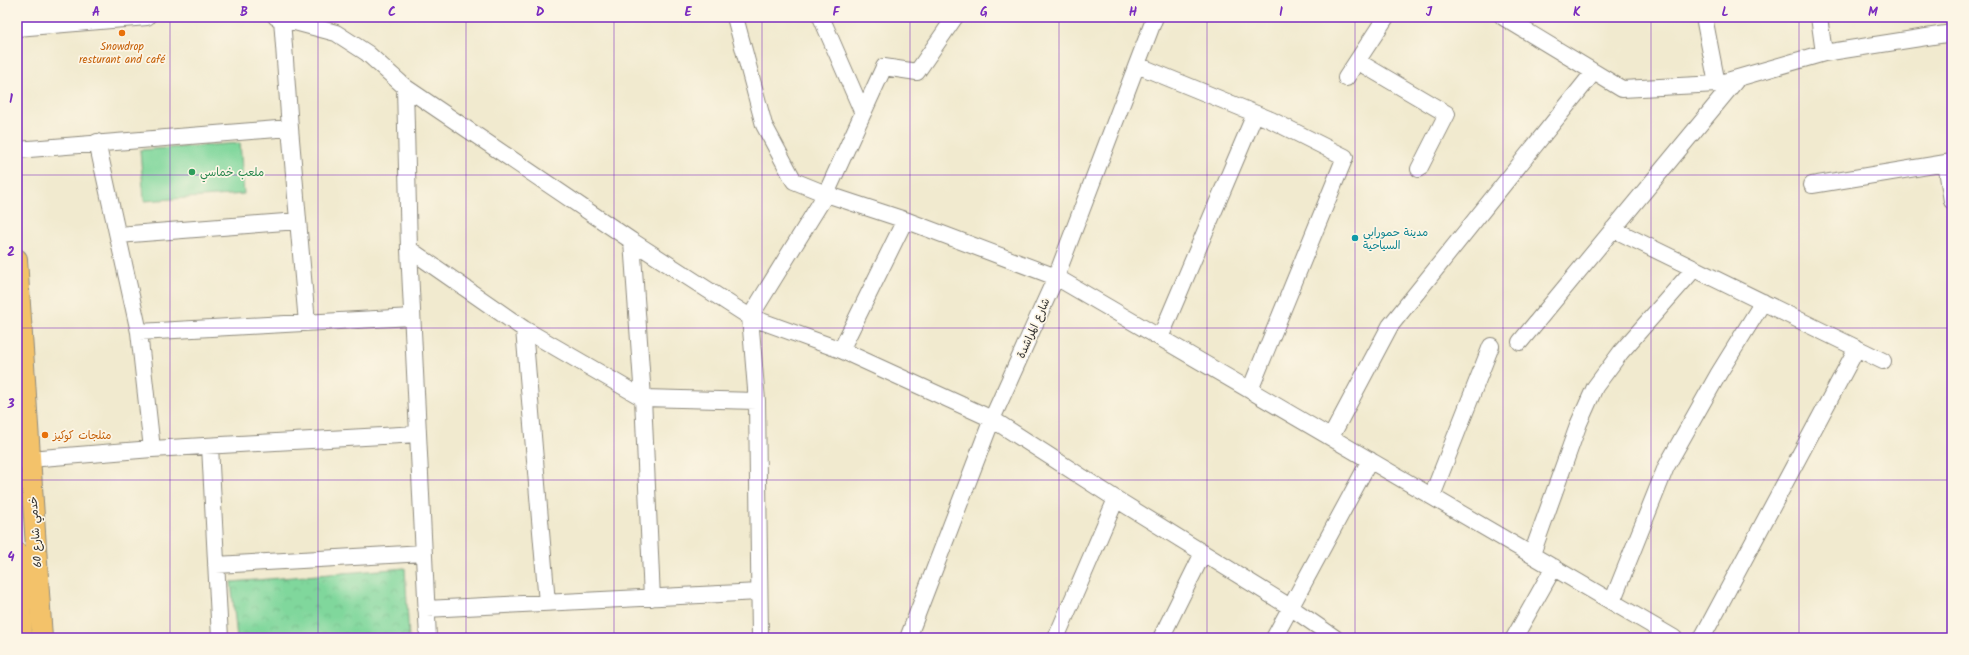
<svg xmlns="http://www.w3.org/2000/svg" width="1969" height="655" font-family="Kalam,'Playpen Sans Arabic',sans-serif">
	<defs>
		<pattern id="park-crowns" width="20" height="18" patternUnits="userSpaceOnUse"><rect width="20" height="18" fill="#80d79c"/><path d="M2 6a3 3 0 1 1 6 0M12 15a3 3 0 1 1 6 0" fill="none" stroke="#6fb987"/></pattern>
	</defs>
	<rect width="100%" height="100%" fill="#fcf5e5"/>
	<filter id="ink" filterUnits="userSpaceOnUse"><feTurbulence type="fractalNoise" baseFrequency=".025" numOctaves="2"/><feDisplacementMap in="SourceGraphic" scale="8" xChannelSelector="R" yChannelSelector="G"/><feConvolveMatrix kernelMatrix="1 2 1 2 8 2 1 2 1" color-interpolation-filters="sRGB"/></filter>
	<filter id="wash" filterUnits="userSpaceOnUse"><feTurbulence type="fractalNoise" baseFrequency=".012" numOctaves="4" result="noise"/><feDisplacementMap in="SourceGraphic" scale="16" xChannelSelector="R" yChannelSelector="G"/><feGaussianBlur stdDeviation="0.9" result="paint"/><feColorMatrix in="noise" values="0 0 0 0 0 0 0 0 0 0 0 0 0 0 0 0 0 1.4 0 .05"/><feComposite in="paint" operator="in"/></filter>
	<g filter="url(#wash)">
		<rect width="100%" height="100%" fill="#f1eacf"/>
		<path fill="url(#park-crowns)" stroke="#568164" d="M 405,568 L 409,638 L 237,638 L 231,582 Z"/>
		<path fill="#80d79c" stroke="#568164" d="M 240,143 L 244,194 L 144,201 L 140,150 Z"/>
	</g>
	<g filter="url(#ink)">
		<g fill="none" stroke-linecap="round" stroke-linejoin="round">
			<defs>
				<path id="minor" d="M 276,17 L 336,33 L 367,53 L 405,87 L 632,241 L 750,317 L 841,350 L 992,419 L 1116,499 L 1290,607 L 1335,638
					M 735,17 L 764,125 L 794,181 L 826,194 L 905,220
					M 821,17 L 862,111
					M 1503,17 L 1622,89 L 1717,84 L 1824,53 L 1952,33
					M 1704,17 L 1717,84
					M 1819,17 L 1824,53
					M 282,19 L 290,128 L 307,323
					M 17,28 L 147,17
					M 1357,61 L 1447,114 L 1419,169
					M 1137,65 L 1271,120 L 1345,157 L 1250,390
					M 1346,78 L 1386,17
					M 405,87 L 409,249 L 428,638
					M 97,142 L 139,332 L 152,449
					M 17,150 L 290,128
					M 1946,163 L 1952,201
					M 1812,185 L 1952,162
					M 1613,229 L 1883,361
					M 118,235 L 298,221
					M 632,241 L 643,398 L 652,598
					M 409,249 L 524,329 L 643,398 L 757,401
					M 524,329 L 547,603
					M 139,332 L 412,317
					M 1160,338 L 1255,114
					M 1520,342 L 1738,78
					M 841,350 L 905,220 L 1056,277 L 1674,638
					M 1331,437 L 1390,326 L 1593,73
					M 210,446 L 220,638
					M 17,460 L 152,449 L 418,434
					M 1432,496 L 1491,346
					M 1532,554 L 1579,423 L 1595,387 L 1621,352 L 1694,269
					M 216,565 L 424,553
					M 1612,602 L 1666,467 L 1719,373 L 1763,302
					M 426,609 L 759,592
					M 760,638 L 757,401 L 750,317 L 826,194 L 884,67 L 917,72 L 955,17
					M 908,638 L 992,419 L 1056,277 L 1155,17
					M 1056,638 L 1116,499
					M 1161,638 L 1203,553
					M 1274,638 L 1370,460
					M 1514,638 L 1554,567
					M 1702,638 L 1857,348"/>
				<path id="major" d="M 17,259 L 42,638"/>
				<path id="highway" d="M 17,554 L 21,638"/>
			</defs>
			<use href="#minor" stroke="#8e8a7d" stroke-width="18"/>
			<use href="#major" stroke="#8e8a7d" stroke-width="22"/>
			<use href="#highway" stroke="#8e8a7d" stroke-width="24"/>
			<use href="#minor" stroke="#fff" stroke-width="16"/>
			<use href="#major" stroke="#f3c26a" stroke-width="20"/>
			<use href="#highway" stroke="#f3c26a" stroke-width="22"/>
		</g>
	</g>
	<path fill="none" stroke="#7b2cbf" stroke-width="1" stroke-opacity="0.55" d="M 170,17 L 170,638M 318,17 L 318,638M 466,17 L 466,638M 614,17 L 614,638M 762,17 L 762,638M 910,17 L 910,638M 1059,17 L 1059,638M 1207,17 L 1207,638M 1355,17 L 1355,638M 1503,17 L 1503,638M 1651,17 L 1651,638M 1799,17 L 1799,638M 17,175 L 1952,175M 17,328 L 1952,328M 17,480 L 1952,480"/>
	<g fill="#e8710a" stroke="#fcf5e5" stroke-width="1.5">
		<circle cx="122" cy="33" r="4"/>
		<circle cx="45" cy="435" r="4"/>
	</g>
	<circle fill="#2e9e5b" stroke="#fcf5e5" stroke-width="1.5" cx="192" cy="172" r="4"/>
	<circle fill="#0f9aa8" stroke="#fcf5e5" stroke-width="1.5" cx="1355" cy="238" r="4"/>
	<g text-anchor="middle" stroke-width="3.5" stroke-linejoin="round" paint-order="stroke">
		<g font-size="11" fill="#c56008" stroke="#fcf5e5">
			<text x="122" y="50">Snowdrop<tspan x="122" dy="13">resturant and café</tspan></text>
			<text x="53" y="439" text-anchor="start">مثلجات كوكيز</text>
		</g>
		<g font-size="11" fill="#27864d" stroke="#fcf5e5" text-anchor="start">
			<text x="200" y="176">ملعب خماسي</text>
		</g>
		<g font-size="11" fill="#0d838f" stroke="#fcf5e5" text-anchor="start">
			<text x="1363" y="236">مدينة حمورابي<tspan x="1363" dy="13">السياحية</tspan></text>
		</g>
		<g font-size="11" fill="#2b2b2b" stroke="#fcf5e5">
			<text transform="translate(1033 328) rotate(-66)" y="4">شارع المراشدة</text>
			<text transform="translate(35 532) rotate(-94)" y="4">خدمي شارع 60</text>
		</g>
	</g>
	<rect width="1969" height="655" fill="none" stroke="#fcf5e5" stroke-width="44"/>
	<rect x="22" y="22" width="1925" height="611" fill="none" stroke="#7b2cbf" stroke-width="1.5"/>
	<g font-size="13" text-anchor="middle" font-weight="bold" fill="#7b2cbf">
		<text x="96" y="16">A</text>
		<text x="244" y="16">B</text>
		<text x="392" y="16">C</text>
		<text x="540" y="16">D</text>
		<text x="688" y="16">E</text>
		<text x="836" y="16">F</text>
		<text x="984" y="16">G</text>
		<text x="1133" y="16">H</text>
		<text x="1281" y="16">I</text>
		<text x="1429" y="16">J</text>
		<text x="1577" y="16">K</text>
		<text x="1725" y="16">L</text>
		<text x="1873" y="16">M</text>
		<text x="11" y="103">1</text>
		<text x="11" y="256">2</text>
		<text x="11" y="408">3</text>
		<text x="11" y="561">4</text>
	</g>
</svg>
